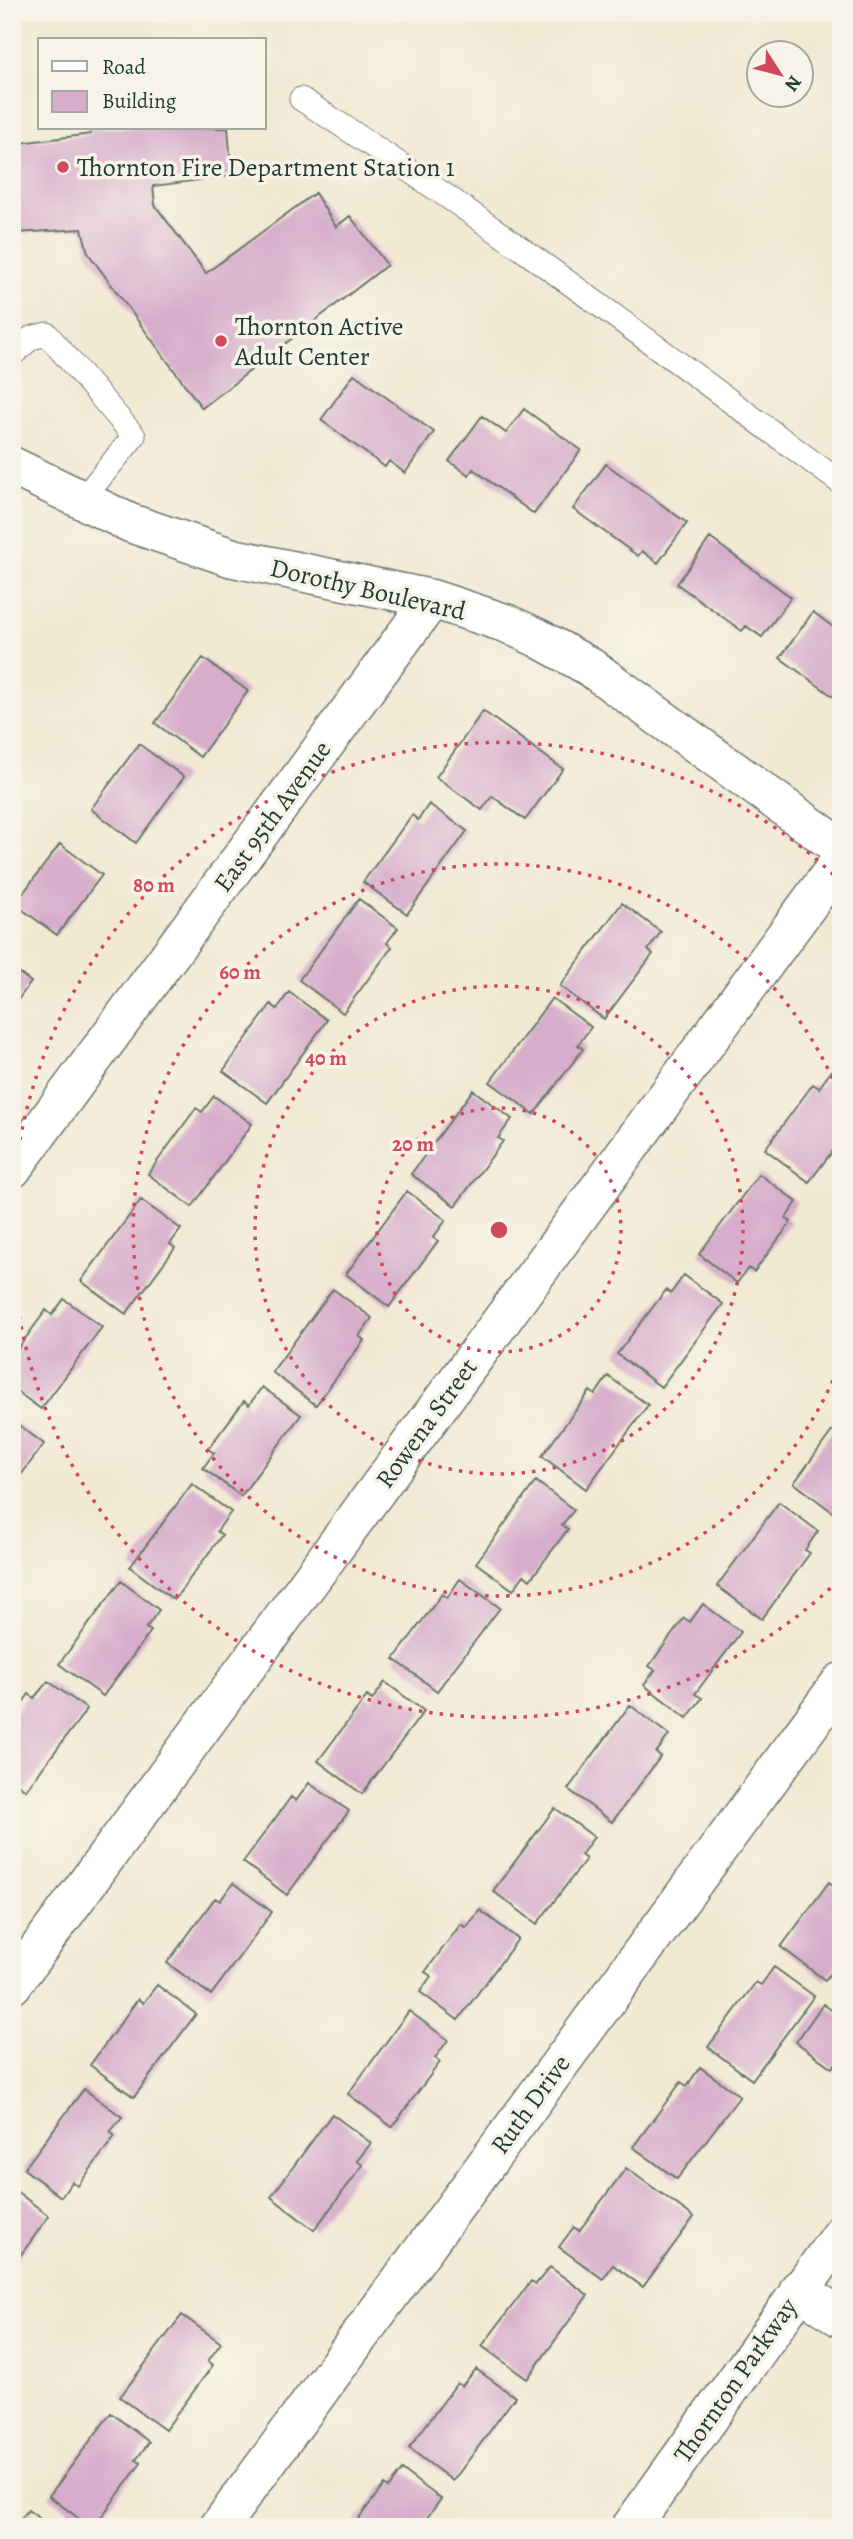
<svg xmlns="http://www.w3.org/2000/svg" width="853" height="2539" font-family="Alegreya,serif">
	<rect width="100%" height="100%" fill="#f7f3e8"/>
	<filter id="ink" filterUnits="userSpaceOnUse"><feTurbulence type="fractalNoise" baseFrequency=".0143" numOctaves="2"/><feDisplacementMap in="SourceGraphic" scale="14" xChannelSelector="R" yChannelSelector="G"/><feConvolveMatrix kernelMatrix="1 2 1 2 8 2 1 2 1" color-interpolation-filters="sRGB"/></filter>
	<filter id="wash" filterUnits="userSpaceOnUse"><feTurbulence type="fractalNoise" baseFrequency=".00686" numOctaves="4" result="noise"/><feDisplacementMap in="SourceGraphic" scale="28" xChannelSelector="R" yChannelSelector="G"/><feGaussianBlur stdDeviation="1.57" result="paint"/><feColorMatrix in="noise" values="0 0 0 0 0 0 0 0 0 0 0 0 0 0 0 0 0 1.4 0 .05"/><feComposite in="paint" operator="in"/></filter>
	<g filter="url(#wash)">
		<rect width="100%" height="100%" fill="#f2e9d3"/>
		<g id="blocks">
			<path fill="#d7adcb" d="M 91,128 L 228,128 L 232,176 L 153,186 L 155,205 L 206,273 L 315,193 L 336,227 L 350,216 L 387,265 L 202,408 L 88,253 L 82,229 L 16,233 L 12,210 L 12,144 L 91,134 Z
				M 354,374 L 434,432 L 405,473 L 389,461 L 385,467 L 321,420 Z
				M 524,409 L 581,450 L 534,514 L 473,469 L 469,475 L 449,461 L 482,416 L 506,433 Z
				M 606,464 L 687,523 L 658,563 L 642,551 L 638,556 L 573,509 Z
				M 710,538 L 791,597 L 762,637 L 746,626 L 742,631 L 677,584 Z
				M 813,612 L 841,633 L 841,702 L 780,658 Z
				M 203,658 L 248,691 L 200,757 L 155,723 Z
				M 483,711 L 563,769 L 525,820 L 492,796 L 482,810 L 436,777 Z
				M 139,744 L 184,777 L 136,843 L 91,809 Z
				M 429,804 L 467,831 L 407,914 L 363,882 L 412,815 L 418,820 Z
				M 60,844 L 102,875 L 57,935 L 15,904 Z
				M 359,899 L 398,928 L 387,943 L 392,947 L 343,1013 L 299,980 Z
				M 622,903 L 661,932 L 648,950 L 653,954 L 604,1019 L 560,986 Z
				M 12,968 L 31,982 L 12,1008 Z
				M 289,992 L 327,1020 L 267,1103 L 223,1071 L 271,1004 L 277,1009 Z
				M 552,998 L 591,1027 L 578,1045 L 583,1049 L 534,1114 L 490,1082 Z
				M 832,1070 L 841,1076 L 841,1140 L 809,1182 L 765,1149 L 813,1084 L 819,1088 Z
				M 473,1090 L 512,1119 L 498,1138 L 503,1141 L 455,1206 L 411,1174 Z
				M 214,1096 L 252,1124 L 192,1207 L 148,1174 L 196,1108 L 202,1112 Z
				M 759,1174 L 797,1202 L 786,1218 L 791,1222 L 754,1272 L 748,1268 L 737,1283 L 699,1254 Z
				M 407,1191 L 446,1220 L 433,1238 L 438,1241 L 389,1307 L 346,1274 Z
				M 141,1200 L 181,1229 L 170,1244 L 175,1248 L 126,1314 L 81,1281 Z
				M 684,1275 L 723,1304 L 661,1387 L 617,1354 L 666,1290 L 671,1293 Z
				M 333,1289 L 372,1318 L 359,1336 L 364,1340 L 316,1405 L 272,1372 Z
				M 64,1299 L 102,1327 L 41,1409 L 12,1388 L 12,1357 L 46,1310 L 52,1315 Z
				M 608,1376 L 648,1405 L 586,1489 L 542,1456 L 590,1391 L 595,1395 Z
				M 262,1387 L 301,1415 L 241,1496 L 203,1468 L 214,1453 L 208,1449 L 244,1401 L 249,1405 Z
				M 841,1419 L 841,1512 L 838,1516 L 794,1483 Z
				M 12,1420 L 44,1444 L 12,1487 Z
				M 536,1481 L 574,1510 L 562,1525 L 568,1529 L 530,1580 L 524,1575 L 513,1590 L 476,1563 Z
				M 192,1484 L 231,1512 L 217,1531 L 222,1535 L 174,1600 L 130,1567 Z
				M 779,1502 L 818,1531 L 805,1550 L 810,1553 L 762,1619 L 717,1586 Z
				M 460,1579 L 500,1608 L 437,1691 L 394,1659 L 442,1594 L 447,1598 Z
				M 121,1581 L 159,1610 L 146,1628 L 151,1631 L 103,1696 L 59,1664 Z
				M 703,1604 L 741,1632 L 695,1694 L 702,1698 L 687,1718 L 644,1685 L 655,1670 L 649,1666 L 684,1618 L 690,1622 Z
				M 48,1681 L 87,1709 L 26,1790 L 12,1780 L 12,1717 L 29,1694 L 34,1698 Z
				M 385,1682 L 424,1711 L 362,1794 L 318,1761 L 367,1696 L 372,1700 Z
				M 630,1705 L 669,1735 L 656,1753 L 661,1756 L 612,1822 L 568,1789 Z
				M 309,1783 L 349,1811 L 287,1895 L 243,1862 L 291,1797 L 296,1801 Z
				M 555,1808 L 594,1837 L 581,1855 L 586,1859 L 537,1924 L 493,1891 Z
				M 841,1877 L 841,1959 L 825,1980 L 781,1947 L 829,1882 L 834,1886 Z
				M 233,1883 L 272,1912 L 211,1995 L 167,1963 L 215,1898 L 220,1901 Z
				M 480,1910 L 518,1939 L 458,2020 L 420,1992 L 431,1976 L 425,1972 L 461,1924 L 466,1928 Z
				M 774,1967 L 814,1996 L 752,2080 L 708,2047 L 756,1982 L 761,1985 Z
				M 157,1985 L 196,2014 L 134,2097 L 90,2065 L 138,1999 L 143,2003 Z
				M 823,2004 L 841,2017 L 841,2056 L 832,2068 L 796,2042 Z
				M 409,2011 L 448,2040 L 435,2058 L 440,2062 L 392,2127 L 348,2094 Z
				M 700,2067 L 740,2096 L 677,2179 L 633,2147 L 681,2082 L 687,2086 Z
				M 84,2089 L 122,2117 L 110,2132 L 115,2136 L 78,2186 L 72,2182 L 61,2197 L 24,2169 Z
				M 332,2114 L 371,2143 L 357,2161 L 363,2165 L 314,2230 L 271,2197 Z
				M 626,2168 L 694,2217 L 643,2287 L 613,2265 L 603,2279 L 559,2247 L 574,2227 L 579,2231 Z
				M 12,2188 L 49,2216 L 12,2267 Z
				M 550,2267 L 588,2295 L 527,2379 L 482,2346 L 531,2281 L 536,2284 Z
				M 182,2315 L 221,2343 L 208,2361 L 213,2365 L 165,2430 L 120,2397 Z
				M 476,2369 L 515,2397 L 453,2481 L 409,2448 L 457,2383 L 462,2386 Z
				M 111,2413 L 149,2442 L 136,2460 L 141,2463 L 94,2527 L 90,2527 L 49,2496 Z
				M 402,2470 L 441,2499 L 420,2527 L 352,2527 L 384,2485 L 388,2488 Z
				M 28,2510 L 51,2527 L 15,2527 Z"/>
		</g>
	</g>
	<g filter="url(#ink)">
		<use href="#blocks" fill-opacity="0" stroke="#69796c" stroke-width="2"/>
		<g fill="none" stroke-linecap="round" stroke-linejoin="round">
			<defs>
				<path id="service" d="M 301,99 C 487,218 663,352 841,483
					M 12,355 L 31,338 L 47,334 L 134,436 L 82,500"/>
				<path id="minor" d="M 12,466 L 130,523 L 233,558 L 432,599 L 508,624 L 538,638 L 590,667 L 841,848
					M 12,1169 L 432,599
					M 12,1985 L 841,860
					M 799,2289 L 841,2318
					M 219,2527 L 841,1682"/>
				<path id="secondary" d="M 631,2527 L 841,2234"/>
			</defs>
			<use href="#service" stroke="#69796c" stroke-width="25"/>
			<use href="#minor" stroke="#69796c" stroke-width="41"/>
			<use href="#secondary" stroke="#69796c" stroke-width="41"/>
			<use href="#service" stroke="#fff" stroke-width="23"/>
			<use href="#minor" stroke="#fff" stroke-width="38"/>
			<use href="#secondary" stroke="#fff" stroke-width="38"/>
		</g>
	</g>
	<g fill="none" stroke="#d1495b" stroke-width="3.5" stroke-dasharray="3.5 7">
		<circle cx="499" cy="1230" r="122"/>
		<circle cx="499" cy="1230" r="244"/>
		<path d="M841 1361A366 366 0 1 1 841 1099"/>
		<path d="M838 1581A488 488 0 0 1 13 1268M13 1192A488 488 0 0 1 838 879"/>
	</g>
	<g fill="#d1495b" stroke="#f7f3e8" stroke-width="2.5">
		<circle cx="63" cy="167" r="7"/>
		<circle cx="221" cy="341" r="7"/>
	</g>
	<g text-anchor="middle" stroke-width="7" stroke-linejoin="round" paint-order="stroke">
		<g font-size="26" fill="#1f3d34" stroke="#f7f3e8" text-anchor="start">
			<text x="77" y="176">Thornton Fire Department Station 1</text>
			<text x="235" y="335">Thornton Active<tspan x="235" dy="30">Adult Center</tspan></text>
		</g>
		<g font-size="26" fill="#1f3d34" stroke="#f7f3e8">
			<text transform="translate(368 589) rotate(13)" y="9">Dorothy Boulevard</text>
			<text transform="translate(272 816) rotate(-54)" y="9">East 95th Avenue</text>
			<text transform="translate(426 1423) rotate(-54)" y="9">Rowena Street</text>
			<text transform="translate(530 2104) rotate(-54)" y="9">Ruth Drive</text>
			<text transform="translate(735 2380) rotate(-55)" y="9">Thornton Parkway</text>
		</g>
	</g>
	<circle cx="499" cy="1230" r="10" fill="#d1495b" stroke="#f7f3e8" stroke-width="3.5"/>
	<g font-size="21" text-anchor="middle" font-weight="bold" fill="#d1495b" stroke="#f7f3e8" stroke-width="7" stroke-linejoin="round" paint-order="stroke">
		<text x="154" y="892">80 m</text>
		<text x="240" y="979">60 m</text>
		<text x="326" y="1065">40 m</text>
		<text x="413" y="1151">20 m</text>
	</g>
	<rect width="853" height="2539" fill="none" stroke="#f7f3e8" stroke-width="42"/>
	<rect x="38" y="38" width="228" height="91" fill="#f7f3e8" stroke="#a1aaa0" stroke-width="2"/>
	<rect x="52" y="61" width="35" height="10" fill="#ffffff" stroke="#a1aaa0" stroke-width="2"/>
	<text x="102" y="74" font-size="21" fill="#1f3d34">Road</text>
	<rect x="52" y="91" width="35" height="21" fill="#d7adcb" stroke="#a1aaa0" stroke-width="2"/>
	<text x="102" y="108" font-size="21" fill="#1f3d34">Building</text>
	<g transform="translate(780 74) rotate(126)"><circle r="33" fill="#f7f3e8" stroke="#a1aaa0" stroke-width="2"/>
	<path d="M0-5L12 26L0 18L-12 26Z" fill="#d1495b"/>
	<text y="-10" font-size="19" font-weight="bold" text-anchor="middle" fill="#1f3d34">N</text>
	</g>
</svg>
